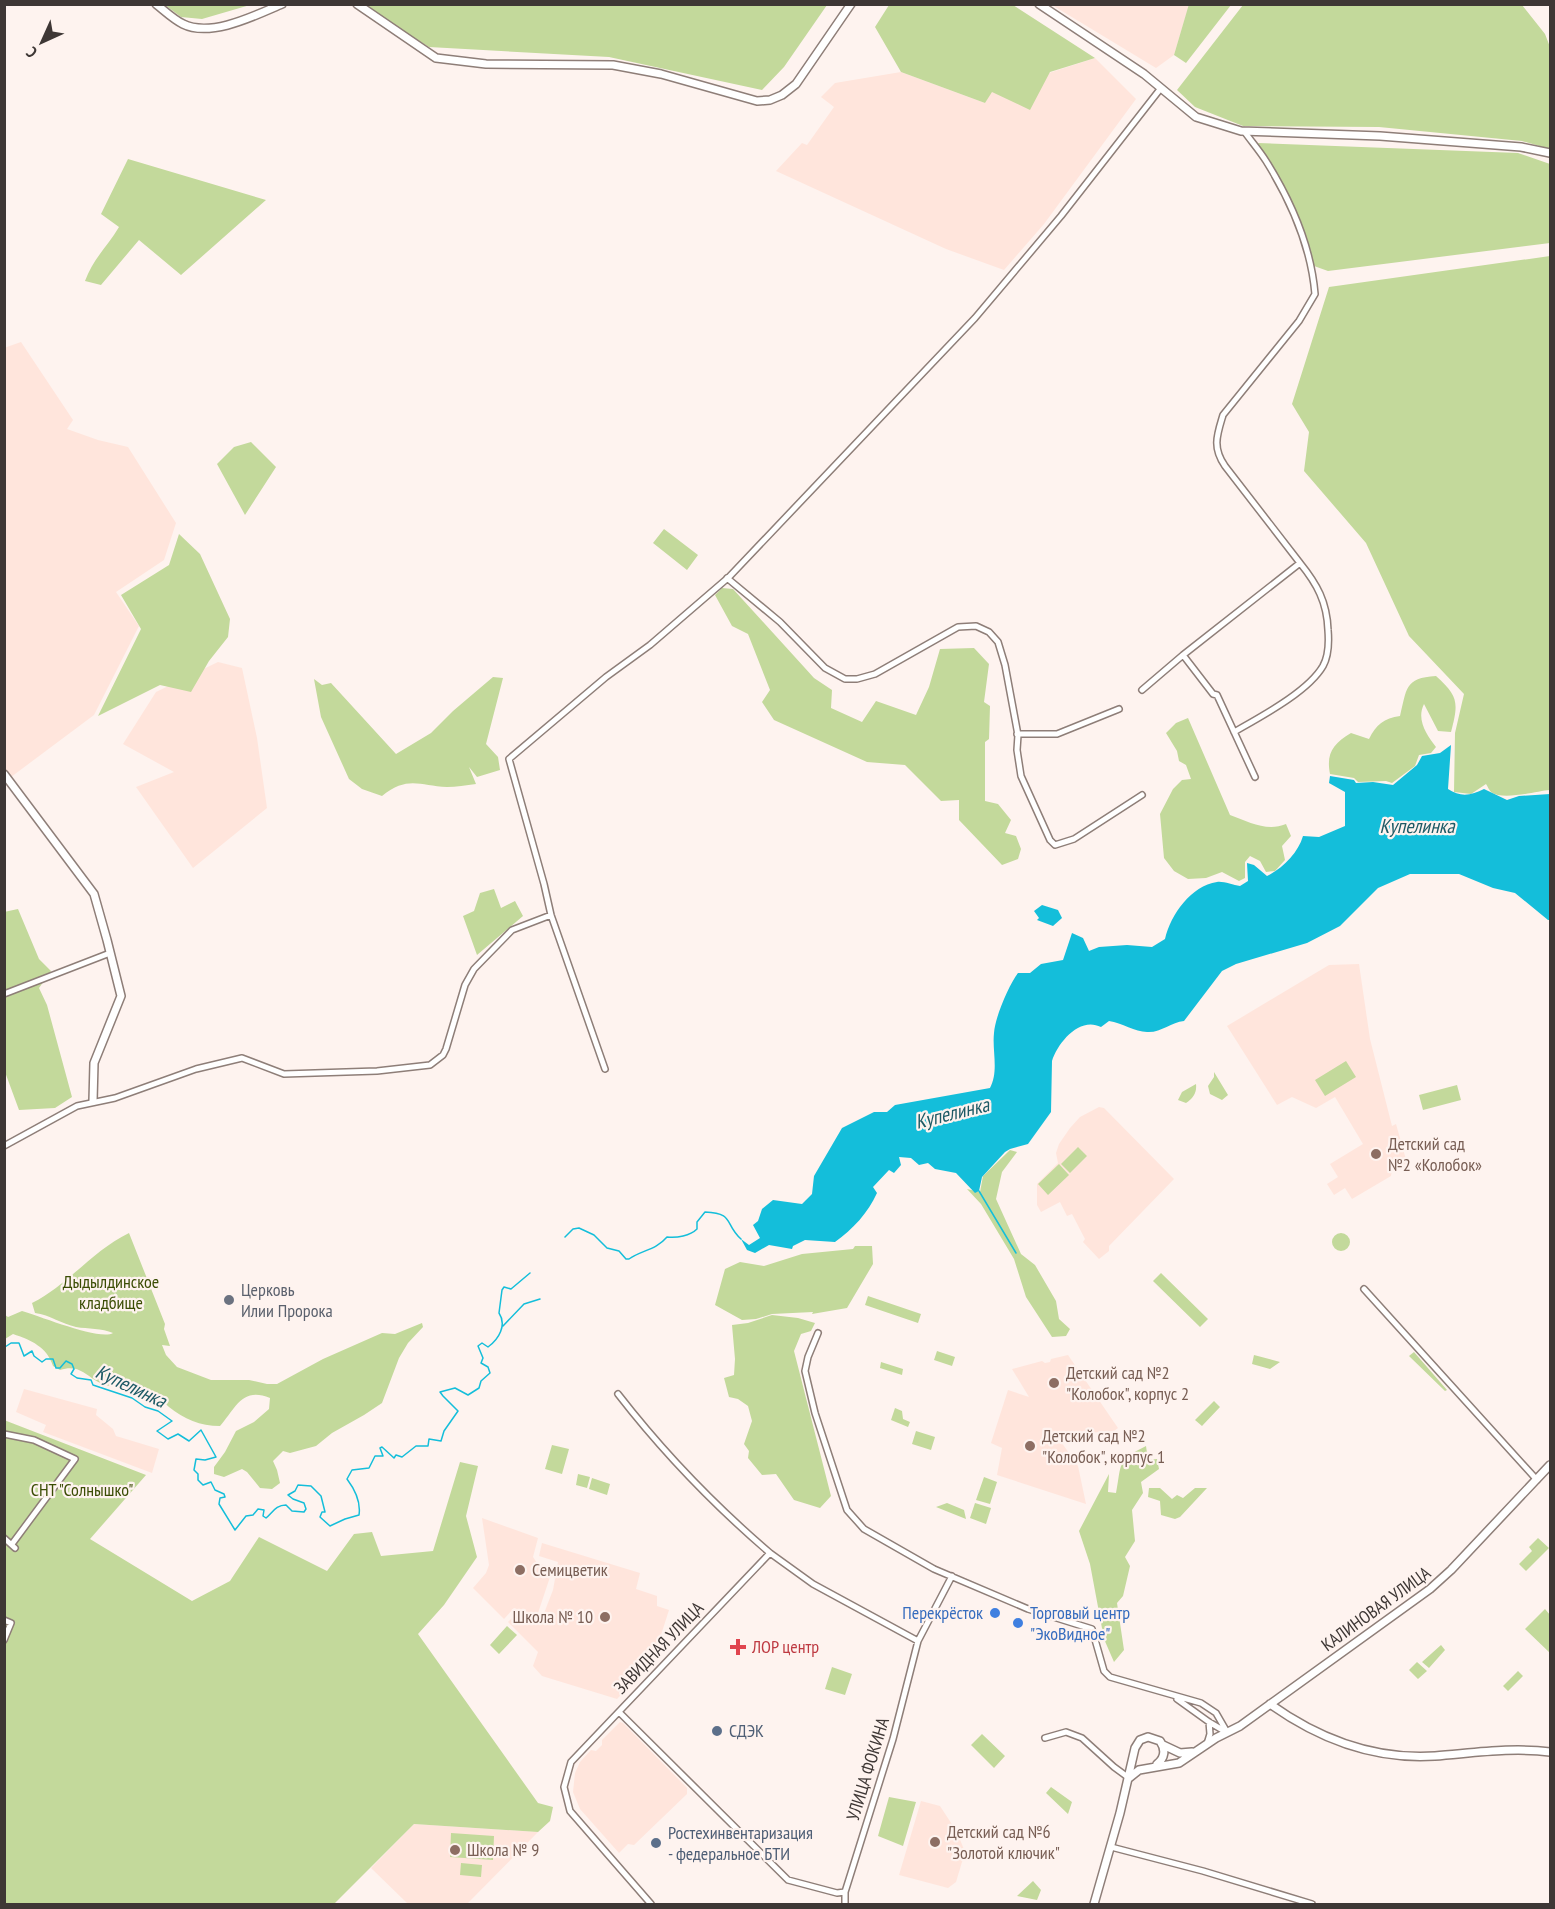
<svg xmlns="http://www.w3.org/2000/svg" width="1555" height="1909" font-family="'PT Sans Narrow',sans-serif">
	<rect width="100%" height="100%" fill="#fef3ef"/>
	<path fill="#ffe5dc" d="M 1052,5 L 1189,5 L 1174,55 L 1156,68 Z
		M 1095,58 L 1136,99 L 1044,224 L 1004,270 L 946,249 L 776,171 L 802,143 L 807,145 L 834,107 L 821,97 L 835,83 L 901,72 L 985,103 L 991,92 Z
		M 21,342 L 73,420 L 67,429 L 98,440 L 128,447 L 176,523 L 164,560 L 116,592 L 139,626 L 94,715 L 11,777 L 5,768 L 4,348 Z
		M 218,662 L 242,668 L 257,738 L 267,808 L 193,868 L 136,787 L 174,772 L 123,744 L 156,692 Z
		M 1359,964 L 1370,1039 L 1392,1126 L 1396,1124 L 1407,1163 L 1392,1170 L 1391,1176 L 1352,1199 L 1345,1188 L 1334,1195 L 1327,1184 L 1338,1177 L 1330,1164 L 1363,1144 L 1335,1097 L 1316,1108 L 1292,1097 L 1277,1105 L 1227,1026 L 1329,965 Z
		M 1099,1107 L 1104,1108 L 1174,1179 L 1109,1246 L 1109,1251 L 1099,1259 L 1083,1242 L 1085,1239 L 1072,1214 L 1067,1216 L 1060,1202 L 1041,1212 L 1037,1205 L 1037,1184 L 1058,1163 L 1056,1153 L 1059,1144 L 1070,1128 L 1080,1117 Z
		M 1068,1355 L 1118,1428 L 1114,1431 L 1071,1434 L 1067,1432 L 1057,1436 L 1078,1466 L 1086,1504 L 997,1475 L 1002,1448 L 991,1443 L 1008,1390 L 1029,1397 L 1012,1369 L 1042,1361 L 1045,1363 L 1050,1362 L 1051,1359 Z
		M 24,1389 L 97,1409 L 96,1415 L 113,1429 L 116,1436 L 159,1449 L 152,1473 L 43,1432 L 46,1425 L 16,1412 Z
		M 482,1518 L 538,1538 L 533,1557 L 537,1563 L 553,1568 L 537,1616 L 514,1608 L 504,1619 L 473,1588 L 486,1573 L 489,1565 Z
		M 542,1543 L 640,1573 L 636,1589 L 657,1596 L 657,1606 L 669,1610 L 652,1663 L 617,1699 L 542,1676 L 533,1666 L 538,1652 L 508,1622 L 516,1614 L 541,1621 L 553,1590 L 558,1562 L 539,1556 Z
		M 620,1722 L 623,1723 L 687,1788 L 687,1794 L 634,1845 L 628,1844 L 619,1853 L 580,1809 L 573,1792 L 575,1773 L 580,1762 L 591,1750 L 596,1751 L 602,1745 L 602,1740 Z
		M 921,1801 L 940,1806 L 957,1832 L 965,1852 L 956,1882 L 948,1888 L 899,1875 Z
		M 414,1824 L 538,1832 L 467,1904 L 408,1904 L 371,1868 Z"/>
	<path fill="#c3d99b" d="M 1189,4 L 1231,5 L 1186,63 L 1174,55 Z
		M 165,5 L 250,5 L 202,19 L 181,17 Z
		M 362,5 L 827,5 L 784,67 L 762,90 L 609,57 L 429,47 Z
		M 889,5 L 1013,5 L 1095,58 L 1050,72 L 1030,110 L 992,92 L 985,103 L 901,72 L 875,27 Z
		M 1243,5 L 1522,5 L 1545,34 L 1550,47 L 1550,149 L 1522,141 L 1379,127 L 1243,126 L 1195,107 L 1177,90 Z
		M 1258,143 L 1518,153 L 1550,164 L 1550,243 L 1328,271 L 1314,266 L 1308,242 Z
		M 128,159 L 266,200 L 181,275 L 139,240 L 101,285 L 85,281 C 93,259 107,247 119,227 L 101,214 Z
		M 1550,256 L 1550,790 C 1536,791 1503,801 1491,792 C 1489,790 1488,787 1486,784 L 1471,794 L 1454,792 L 1455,733 L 1464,694 L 1409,636 L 1366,543 L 1304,471 L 1309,432 L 1292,404 L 1329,287 Z
		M 251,442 L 276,467 L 245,515 L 217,464 L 234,447 Z
		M 664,529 L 698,555 L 687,570 L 653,543 Z
		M 179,534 L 200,554 L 230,619 L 228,637 L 209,661 L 191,692 L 160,685 L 98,716 L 141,629 L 121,595 L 169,565 Z
		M 722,588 L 733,589 L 814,678 L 832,690 L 831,708 L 862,722 L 876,701 L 916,715 L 929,687 L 940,649 L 974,648 L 989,664 L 984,702 L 990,706 L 989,739 L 985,742 L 985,801 L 998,804 L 1011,820 L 1005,833 L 1016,836 L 1021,849 L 1018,859 L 1002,865 L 959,820 L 959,800 L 941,801 L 905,765 L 867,762 L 774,720 L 762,702 L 770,690 L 748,634 L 732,626 L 715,595 Z
		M 1436,676 C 1458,696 1459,702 1451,732 L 1438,731 L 1424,704 C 1416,720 1427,735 1436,747 L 1431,753 L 1419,755 L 1415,766 L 1392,783 L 1386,781 L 1358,782 L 1354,778 L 1330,774 C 1326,753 1333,744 1351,733 L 1369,739 C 1376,725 1384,718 1400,716 C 1407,689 1404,678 1436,676 Z
		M 493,677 L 503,678 L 486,744 L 498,757 L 500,770 L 477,777 L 469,767 L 476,784 C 466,785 456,787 447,787 C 420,786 408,775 382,796 L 362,789 L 349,779 L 321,717 L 314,679 L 322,685 L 331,683 L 396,754 L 431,733 L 453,711 Z
		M 1188,718 L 1230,815 C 1249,822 1267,832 1286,824 L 1291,836 L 1282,846 L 1285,860 L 1275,871 L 1266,872 L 1260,861 L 1250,856 L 1245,862 L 1245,878 L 1239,881 L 1222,872 L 1206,878 L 1188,879 L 1174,871 L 1164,858 L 1160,814 L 1173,789 L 1182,780 L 1191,779 L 1186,765 L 1179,761 L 1177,751 L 1166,733 L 1176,723 Z
		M 494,889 L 501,908 L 515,901 L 523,916 L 477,955 L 463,916 L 474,911 L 480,893 Z
		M 18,909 L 39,959 L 51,971 L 39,988 L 47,1005 L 72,1097 L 55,1108 L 19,1110 L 5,1072 L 4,912 Z
		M 1346,1061 L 1356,1077 L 1325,1096 L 1315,1080 Z
		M 1214,1072 L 1228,1095 L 1222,1100 L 1210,1094 L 1208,1086 L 1214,1077 Z
		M 1196,1084 C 1197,1093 1193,1098 1186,1103 L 1178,1100 L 1182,1092 Z
		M 1457,1085 L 1461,1100 L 1423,1110 L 1419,1095 Z
		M 1078,1147 L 1087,1156 L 1070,1173 L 1061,1164 Z
		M 1010,1150 L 1017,1152 L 1002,1172 L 996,1199 L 1021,1254 L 1035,1265 L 1056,1301 L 1059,1319 L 1070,1329 L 1066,1336 L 1052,1337 L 1026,1297 L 1014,1259 L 981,1204 L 967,1189 L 980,1192 L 983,1176 Z
		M 1059,1164 L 1069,1175 L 1048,1195 L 1038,1184 Z
		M 129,1233 L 165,1324 L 164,1329 L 170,1346 L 162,1345 L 166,1355 L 177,1367 L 211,1380 L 249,1380 L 267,1384 L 277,1384 L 323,1359 L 382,1333 L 395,1334 L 422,1323 L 423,1327 L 408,1343 L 399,1358 L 382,1403 L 364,1415 L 332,1433 L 316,1446 L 290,1453 L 283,1451 L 273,1461 L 277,1470 L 280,1483 L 272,1489 L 260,1488 L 247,1472 L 242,1469 L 224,1477 L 214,1474 L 214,1467 L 225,1452 L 236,1431 L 254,1422 L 269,1409 L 270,1398 C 242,1386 235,1409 220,1426 C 200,1426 184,1419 169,1407 C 164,1403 160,1398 155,1395 C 140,1386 121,1389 105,1385 C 87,1379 82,1363 60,1370 L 53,1366 C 47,1347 31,1340 13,1334 L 5,1339 L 5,1315 L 8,1317 L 22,1311 C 40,1316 100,1341 113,1333 C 102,1328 88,1329 76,1327 C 62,1324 50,1315 35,1313 L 32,1303 C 68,1285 92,1251 129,1233 Z
		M1332 1242a9 9 0 1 1 18 0a9 9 0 1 1-18 0Z
		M 855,1246 L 872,1246 L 873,1264 L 847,1308 L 812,1314 L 813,1312 L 772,1314 L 756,1319 L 742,1320 L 715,1305 L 725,1269 L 740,1262 L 764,1266 L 802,1254 L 853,1249 Z
		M 1161,1273 L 1208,1319 L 1200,1327 L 1153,1281 Z
		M 868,1296 L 921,1314 L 918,1323 L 865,1305 Z
		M 772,1315 L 798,1318 L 815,1323 L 811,1331 L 801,1334 L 794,1351 L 831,1496 L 820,1508 L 794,1500 L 776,1474 L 762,1475 L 748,1458 L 749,1451 L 744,1444 L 752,1421 L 748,1406 L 738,1399 L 729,1397 L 724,1378 L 734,1375 L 735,1359 L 732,1325 L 748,1323 Z
		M 937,1351 L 955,1357 L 952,1366 L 934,1360 Z
		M 1414,1352 L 1447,1390 L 1445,1391 L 1409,1356 Z
		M 1254,1355 L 1280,1362 L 1270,1369 L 1252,1364 Z
		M 881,1362 L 903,1369 L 902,1375 L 880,1368 Z
		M 1214,1401 L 1220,1407 L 1202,1426 L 1195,1420 Z
		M 895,1408 L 902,1411 L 903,1419 L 910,1422 L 908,1427 L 891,1420 Z
		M 4,1420 L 146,1475 L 90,1539 L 192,1601 L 230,1581 L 259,1537 L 327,1571 L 354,1534 L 372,1532 L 381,1556 L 433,1551 L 460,1462 L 478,1466 L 466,1516 L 477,1557 L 444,1605 L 418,1634 L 538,1803 L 553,1807 L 550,1821 L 538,1832 L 414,1824 L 334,1904 L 5,1904 Z
		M 916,1431 L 935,1437 L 931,1450 L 912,1444 Z
		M 552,1445 L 569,1449 L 562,1474 L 545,1469 Z
		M 1146,1446 L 1148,1460 L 1157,1459 L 1159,1469 L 1141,1482 L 1143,1493 L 1132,1510 L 1135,1541 L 1125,1557 L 1130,1566 L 1123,1596 L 1117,1603 L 1124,1650 L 1114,1662 L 1104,1639 L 1090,1564 L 1079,1531 L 1109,1474 L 1108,1492 L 1116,1493 C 1122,1463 1116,1461 1146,1446 Z
		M 578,1474 L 590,1477 L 587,1488 L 576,1485 Z
		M 984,1477 L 997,1482 L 990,1504 L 976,1500 Z
		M 592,1478 L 610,1484 L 607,1495 L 589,1489 Z
		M 1149,1488 L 1160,1488 L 1172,1499 L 1177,1495 L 1183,1498 L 1195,1488 L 1207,1488 L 1180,1517 L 1175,1519 L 1161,1515 L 1160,1501 L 1148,1497 Z
		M 947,1503 L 964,1510 L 966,1519 L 936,1507 Z
		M 975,1503 L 991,1508 L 986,1524 L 970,1518 Z
		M 1538,1538 L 1549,1548 L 1526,1571 L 1519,1564 L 1532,1551 L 1529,1547 Z
		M 1545,1609 L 1550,1615 L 1550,1653 L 1525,1629 Z
		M 507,1626 L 517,1635 L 499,1654 L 490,1645 Z
		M 1441,1645 L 1445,1650 L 1429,1668 L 1422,1662 Z
		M 1417,1662 L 1427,1671 L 1418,1679 L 1409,1670 Z
		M 832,1667 L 852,1674 L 845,1695 L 825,1689 Z
		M 1518,1671 L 1523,1676 L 1508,1691 L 1503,1686 Z
		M 982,1734 L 1005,1756 L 994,1768 L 971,1745 Z
		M 1051,1787 L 1072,1802 L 1068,1814 L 1046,1793 Z
		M 889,1797 L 916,1802 L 903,1846 L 878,1836 Z
		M 451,1833 L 494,1836 L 493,1860 L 450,1857 Z
		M 461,1863 L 482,1865 L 481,1877 L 460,1875 Z
		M 1033,1881 L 1041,1890 L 1037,1900 L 1017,1896 Z"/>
	<path fill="#14beda" d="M 1451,745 L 1448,789 C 1461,798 1472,795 1484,789 L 1507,800 L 1519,796 L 1550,794 L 1550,920 L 1548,920 L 1515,893 L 1493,888 L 1459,874 L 1410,874 L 1378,888 L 1340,926 L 1307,943 L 1236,964 L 1222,971 L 1184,1021 C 1171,1022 1161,1033 1147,1032 C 1135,1032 1122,1023 1109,1021 L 1101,1027 C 1080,1016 1058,1042 1052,1061 L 1051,1112 L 1028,1144 L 1010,1149 L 1005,1152 L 982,1177 L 979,1191 L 975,1193 L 956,1173 L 935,1169 L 928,1163 L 919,1165 L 911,1158 L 899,1157 L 901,1165 L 894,1173 L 889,1170 L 873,1187 L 877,1193 C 868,1213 853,1229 835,1242 L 805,1240 L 793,1246 L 792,1249 L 769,1245 L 755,1253 L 747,1250 L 741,1239 L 749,1245 L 760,1238 L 753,1225 L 758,1221 L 762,1209 L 773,1200 L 802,1204 L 812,1194 L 814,1176 L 842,1128 L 874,1112 L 887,1112 L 895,1105 L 990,1088 C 999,1071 992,1051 994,1033 C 995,1017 1009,985 1018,973 L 1030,973 L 1041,964 L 1063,960 L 1072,933 L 1083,938 L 1089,951 L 1099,947 L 1127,945 L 1152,947 L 1165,939 C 1171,914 1191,886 1217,882 C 1223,881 1233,885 1240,886 L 1248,881 L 1247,863 L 1254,865 L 1267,876 C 1283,868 1298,853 1303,836 L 1319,837 L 1345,826 L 1345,792 L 1329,783 L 1330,776 L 1354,780 L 1356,783 L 1373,782 L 1393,785 L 1417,765 L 1422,756 L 1440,753 Z
		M 1042,905 L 1058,910 L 1062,918 L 1053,926 L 1037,920 L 1039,918 L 1034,911 Z"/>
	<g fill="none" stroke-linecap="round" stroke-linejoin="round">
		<path stroke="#14beda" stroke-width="1.5" d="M 979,1191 L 1016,1253
			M 565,1237 L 573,1229 L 579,1228 L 594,1235 L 607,1248 L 619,1251 L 626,1259 L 629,1259 C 642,1250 656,1250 667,1237 C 677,1238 690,1236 697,1229 L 697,1222 L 705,1212 C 735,1213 724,1224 741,1239
			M 503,1326 L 524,1304 L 540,1299
			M 4,1355 L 5,1347 L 11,1343 L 19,1343 L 24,1356 L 32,1351 L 34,1356 L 42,1362 L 46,1359 L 53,1359 L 56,1368 L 60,1368 L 66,1361 L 72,1364 L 74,1369 L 71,1374 L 77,1378 L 91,1380 L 93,1385 L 132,1398 L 145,1407 L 158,1411 L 172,1421 L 157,1431 L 168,1439 L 178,1434 L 189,1441 L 201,1430 L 216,1457 L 205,1460 L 196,1459 L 194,1470 L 198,1474 L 198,1480 L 203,1485 L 211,1482 L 215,1490 L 224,1494 L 225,1497 L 220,1498 L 219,1504 L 235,1530 L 246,1516 L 253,1515 L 258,1509 L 264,1510 L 263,1516 L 266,1518 C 273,1512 276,1505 286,1505 L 292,1511 L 304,1512 L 306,1509 L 304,1503 L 293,1499 L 288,1495 L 295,1491 L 298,1485 L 311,1486 L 321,1496 L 325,1512 L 322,1512 L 320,1517 L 330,1526 L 345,1519 L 359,1515 C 361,1502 356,1491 347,1479 L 352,1470 L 369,1468 L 375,1456 L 383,1456 L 380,1448 L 382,1447 L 394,1458 L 396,1455 L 402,1457 L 416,1446 L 428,1446 L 429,1439 L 441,1441 L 444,1431 L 458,1411 L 443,1396 L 440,1392 L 455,1388 L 468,1395 L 479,1388 L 481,1381 L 490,1373 L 488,1367 L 481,1363 L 483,1358 L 478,1346 L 482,1343 L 488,1347 C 499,1339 507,1325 499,1313 L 502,1290 L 504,1287 L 511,1289 L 530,1273"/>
		<defs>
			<path id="minor" d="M 727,578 L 780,622 L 825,668 L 845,679 L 857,679 L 875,674 L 958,627 L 976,626 L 989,632 L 998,642 L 1005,665 L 1018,735 L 1017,750 L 1021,776 L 1050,840 L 1055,845 L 1074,839 L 1142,795
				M 1183,655 L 1300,563 L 1225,466 C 1212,447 1217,435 1223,415 L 1299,321 L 1315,294 C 1311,247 1291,201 1266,161 C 1259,150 1251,141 1244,131
				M 1142,690 L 1183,655 L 1213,694 L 1217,695 L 1255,777
				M 1234,732 C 1260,717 1308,692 1323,666 C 1329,655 1329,642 1328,630 C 1327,602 1317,584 1300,563
				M 1017,734 L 1057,734 L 1119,709
				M 4,994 L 110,953
				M 605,1069 L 551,915 L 544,884 L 509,759 L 606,677 L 650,645 L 729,577 L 975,318 L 1061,216 L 1161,88
				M 4,1146 L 77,1106 L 115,1098 L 196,1069 L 242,1058 L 284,1074 L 377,1071 L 430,1065 L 443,1055 L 446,1049 L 465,985 L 474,969 L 512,930 L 551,915
				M 1364,1289 L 1537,1480
				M 818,1333 L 808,1357 L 805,1371 L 815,1413 L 847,1510 L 864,1529 L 934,1569 L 1028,1609 L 1092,1629 L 1104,1671 L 1110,1677 L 1201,1703 L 1216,1713 L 1227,1732
				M 618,1394 C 663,1452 714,1505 770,1553
				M 4,1434 L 34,1440 L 75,1459 L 12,1544
				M 4,1538 L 15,1548
				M 4,1620 L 11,1623 L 4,1640
				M 1177,1699 L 1209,1722 L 1226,1732
				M 619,1712 L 788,1880 L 837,1893 L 845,1892
				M 1045,1738 L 1066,1732 L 1082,1738 L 1114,1767 L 1129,1778
				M 1207,1744 L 1210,1734 L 1209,1722
				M 1111,1847 L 1203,1871 L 1312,1904
				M 651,1904 L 570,1811 L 564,1787 L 571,1762 L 770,1553 L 813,1584 L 918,1641
				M 845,1904 L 845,1892 L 893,1739 L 918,1641 L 952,1576"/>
			<path id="tertiary" d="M 156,4 C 165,11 173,19 183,24 C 211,38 256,15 282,4
				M 357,4 L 436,58 L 486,64 L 613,65 L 661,74 L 757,101 L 770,100 L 782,95 L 796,84 L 851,4
				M 1039,4 L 1144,74 L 1196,117 L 1241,131 L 1380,136 L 1521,147 L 1550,153
				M 4,774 L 94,894 L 107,940 L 121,996 L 94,1063 L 93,1101
				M 1270,1704 C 1319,1739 1374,1760 1435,1756 C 1474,1753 1512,1747 1550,1752
				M 1163,1745 L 1180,1753 L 1192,1752
				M 1129,1778 L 1139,1770 L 1179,1763 L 1216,1738 L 1240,1726 L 1430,1589 L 1451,1570 L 1550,1465
				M 1094,1904 L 1120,1813 L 1135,1748 L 1140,1740 L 1148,1737 L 1160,1741 C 1166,1750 1165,1758 1157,1764"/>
		</defs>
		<use href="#minor" stroke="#8e7e78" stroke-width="8"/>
		<use href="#tertiary" stroke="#8e7e78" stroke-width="10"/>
		<use href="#minor" stroke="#fff" stroke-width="5"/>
		<use href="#tertiary" stroke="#fff" stroke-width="7"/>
	</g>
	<g fill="#8d6e63" stroke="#fef3ef" stroke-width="2">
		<circle cx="1376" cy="1154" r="6"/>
		<circle cx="1054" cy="1383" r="6"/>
		<circle cx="1030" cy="1446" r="6"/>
		<circle cx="520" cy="1570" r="6"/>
		<circle cx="605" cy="1617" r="6"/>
		<circle cx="935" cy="1842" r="6"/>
		<circle cx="455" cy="1850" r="6"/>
	</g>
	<circle fill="#6b7280" stroke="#fef3ef" stroke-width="2" cx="229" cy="1300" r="6"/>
	<g fill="#3f7fe0" stroke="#fef3ef" stroke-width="2">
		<circle cx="995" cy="1613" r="6"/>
		<circle cx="1018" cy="1623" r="6"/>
	</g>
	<path fill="#e0444e" stroke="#fef3ef" stroke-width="2" d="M735 1638h6v6h6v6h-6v6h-6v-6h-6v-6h6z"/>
	<g fill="#5c6f8a" stroke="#fef3ef" stroke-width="2">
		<circle cx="717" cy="1731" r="6"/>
		<circle cx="656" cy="1843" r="6"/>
	</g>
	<g text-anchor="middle" stroke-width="4.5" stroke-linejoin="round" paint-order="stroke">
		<g font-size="18" fill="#785e54" stroke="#fef3ef" text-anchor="start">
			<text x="1388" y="1150">Детский сад<tspan x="1388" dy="21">№2 «Колобок»</tspan></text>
			<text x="1066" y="1379">Детский сад №2<tspan x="1066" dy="21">"Колобок", корпус 2</tspan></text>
			<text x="1042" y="1442">Детский сад №2<tspan x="1042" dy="21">"Колобок", корпус 1</tspan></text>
			<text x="532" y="1576">Семицветик</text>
			<text x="593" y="1623" text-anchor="end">Школа № 10</text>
			<text x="947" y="1838">Детский сад №6<tspan x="947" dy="21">"Золотой ключик"</tspan></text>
			<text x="467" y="1856">Школа № 9</text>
		</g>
		<g font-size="18" fill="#3b4d04" stroke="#fef3ef">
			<text x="111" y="1288">Дыдылдинское<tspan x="111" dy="21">кладбище</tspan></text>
			<text x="82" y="1496">СНТ "Солнышко"</text>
		</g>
		<g font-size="18" fill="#5b616d" stroke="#fef3ef" text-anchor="start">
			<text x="241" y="1296">Церковь<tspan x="241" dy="21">Илии Пророка</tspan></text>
		</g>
		<g font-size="18" fill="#3e3735" stroke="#fef3ef">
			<text transform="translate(1376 1609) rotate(-36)" y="6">КАЛИНОВАЯ УЛИЦА</text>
			<text transform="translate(659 1648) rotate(-46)" y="6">ЗАВИДНАЯ УЛИЦА</text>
			<text transform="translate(868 1769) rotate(-73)" y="6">УЛИЦА ФОКИНА</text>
		</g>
		<g font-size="18" fill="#366cbe" stroke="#fef3ef" text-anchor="end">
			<text x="983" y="1619">Перекрёсток</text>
			<text x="1030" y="1619" text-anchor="start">Торговый центр<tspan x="1030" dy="21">"ЭкоВидное"</tspan></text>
		</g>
		<g font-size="18" fill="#be3a42" stroke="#fef3ef" text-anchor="start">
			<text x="752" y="1653">ЛОР центр</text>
		</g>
		<g font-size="18" fill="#4e5e75" stroke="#fef3ef" text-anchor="start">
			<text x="729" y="1737">СДЭК</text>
			<text x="668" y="1839">Ростехинвентаризация<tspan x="668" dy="21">- федеральное БТИ</tspan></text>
		</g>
		<g font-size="20" font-style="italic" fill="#1e5a65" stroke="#fef3ef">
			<text x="1417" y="833">Купелинка</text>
			<text transform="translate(952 1113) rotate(-14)" y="7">Купелинка</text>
			<text transform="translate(131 1386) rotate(25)" y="7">Купелинка</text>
		</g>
	</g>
	<rect width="1555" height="1909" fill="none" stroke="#3e3735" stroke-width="12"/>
	<g transform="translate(42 42) rotate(225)" stroke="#fef3ef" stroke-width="4.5" paint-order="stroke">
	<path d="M0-4.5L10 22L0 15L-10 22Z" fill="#3e3735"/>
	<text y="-9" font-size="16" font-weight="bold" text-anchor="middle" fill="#3e3735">С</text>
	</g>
</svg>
